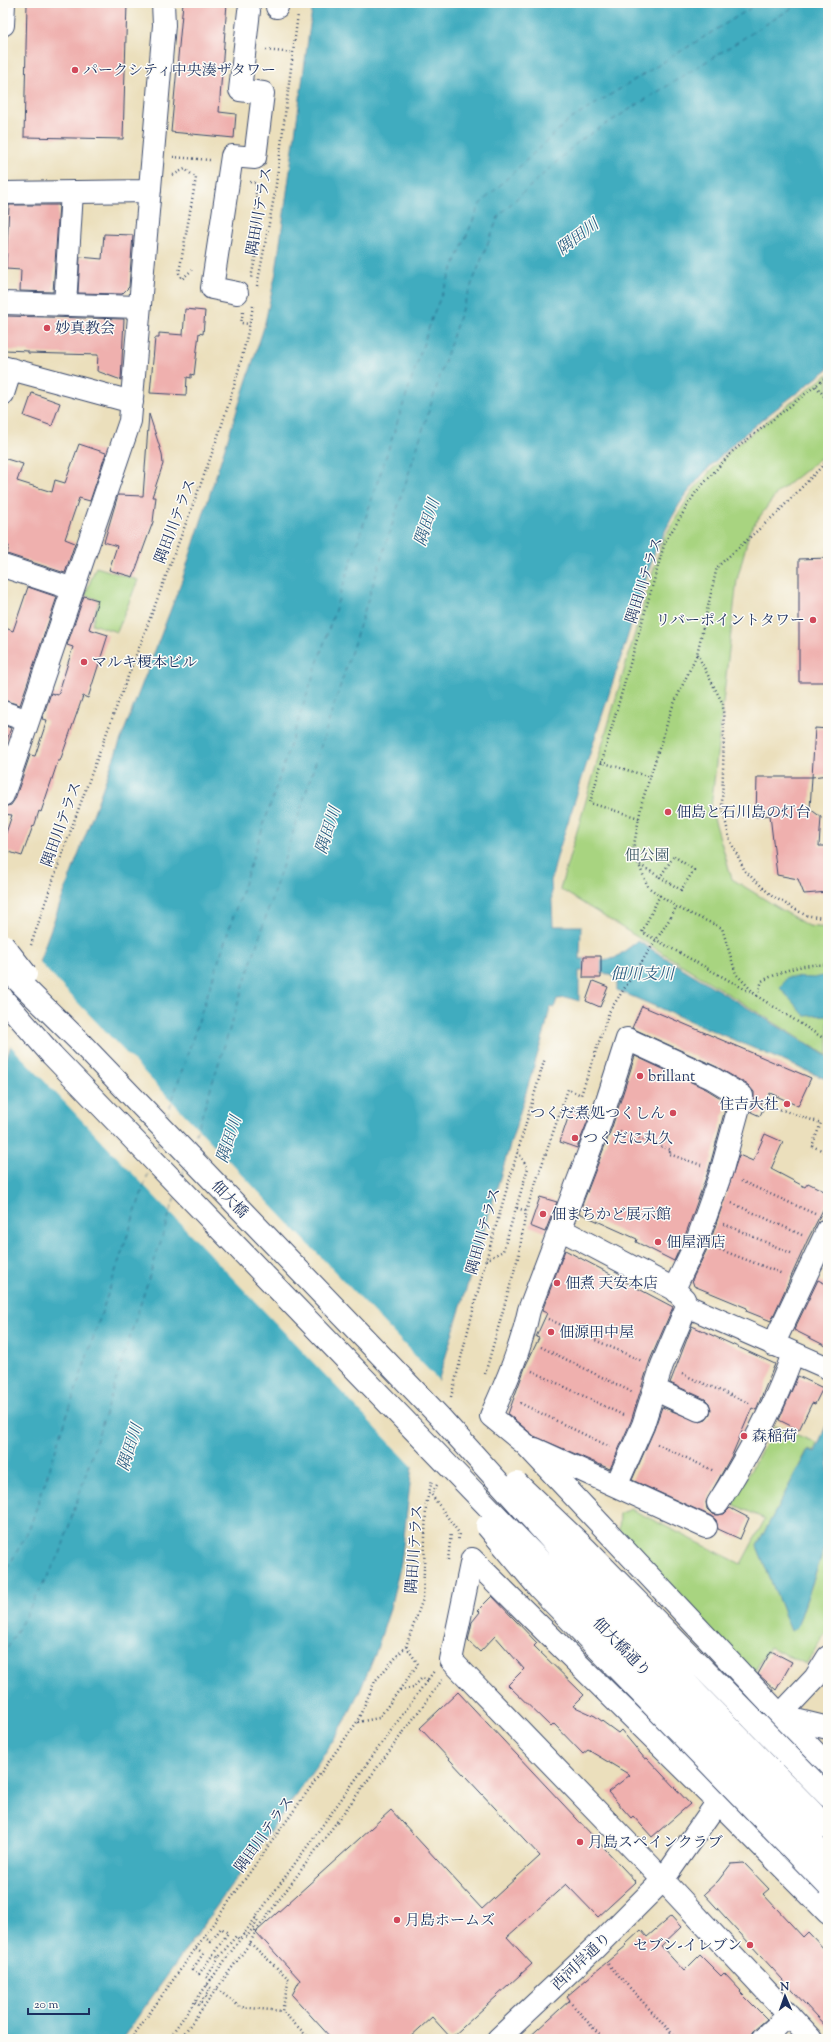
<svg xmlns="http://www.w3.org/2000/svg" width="831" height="2042" font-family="'Sorts Mill Goudy','Noto Serif JP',serif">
	<rect width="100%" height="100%" fill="#fdfcf7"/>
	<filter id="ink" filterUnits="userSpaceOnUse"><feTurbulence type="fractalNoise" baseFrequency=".025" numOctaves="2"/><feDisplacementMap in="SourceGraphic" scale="8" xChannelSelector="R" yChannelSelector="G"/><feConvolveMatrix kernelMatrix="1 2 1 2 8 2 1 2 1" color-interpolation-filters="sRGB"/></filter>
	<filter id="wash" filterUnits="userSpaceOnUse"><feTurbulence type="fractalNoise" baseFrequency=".012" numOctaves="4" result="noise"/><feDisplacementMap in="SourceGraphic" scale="16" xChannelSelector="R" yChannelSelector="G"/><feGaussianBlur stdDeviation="0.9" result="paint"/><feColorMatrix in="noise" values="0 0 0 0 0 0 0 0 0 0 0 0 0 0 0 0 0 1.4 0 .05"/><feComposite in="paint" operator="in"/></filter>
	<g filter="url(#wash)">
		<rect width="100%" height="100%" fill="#ebdfbc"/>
		<path fill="#a8d480" stroke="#62826f" d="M 828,374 L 828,452 L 777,493 L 750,530 L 737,580 L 711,808 L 732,879 L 808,926 L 828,928 L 828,1056 L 560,889 L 662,541 L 693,490 L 730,450 Z
			M 96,567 L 138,580 L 117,632 L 92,624 L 99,600 L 85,595 Z
			M 775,1426 L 817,1443 L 814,1451 L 808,1449 L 757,1546 L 791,1631 L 797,1627 L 828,1539 L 828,1628 L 806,1664 L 769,1647 L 751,1678 L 619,1530 L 620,1513 L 631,1509 L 741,1564 L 765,1519 L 732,1504 Z"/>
		<path fill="#40acbf" stroke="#2e6e8e" d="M 313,3 L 828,3 L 828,369 C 776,410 716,449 679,505 C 670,520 663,536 655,551 L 558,853 L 551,881 L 553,926 L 581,926 L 580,959 L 588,959 L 587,971 L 579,971 L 579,1001 L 569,998 L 557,999 L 554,1008 L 550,1007 L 545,1030 L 412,1467 L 401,1563 L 389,1612 L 375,1655 L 359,1693 L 344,1723 L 318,1764 L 122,2039 L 3,2039 L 3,1069 L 46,942 L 116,752 L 182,580 L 264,327 L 276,272 Z
			M 638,941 L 828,1057 L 828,1080 L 617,990 L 617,981 L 610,974 L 596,973 L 597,961 L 615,958 Z
			M 828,975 L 828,1015 L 805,1016 L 780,988 L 787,977 L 814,978 Z
			M 828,1421 L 828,1537 L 797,1627 L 791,1631 L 757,1546 L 808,1450 L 815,1452 Z"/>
		<path fill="#ebdfbc" d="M 38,961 L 440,1382 L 414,1468 L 9,1044 Z"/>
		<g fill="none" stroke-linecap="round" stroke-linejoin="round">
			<path stroke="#285b80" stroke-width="1" stroke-dasharray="5 4" stroke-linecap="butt" d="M 167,1116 L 433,315 L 480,204 L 568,121 L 759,3
				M 193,1143 L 460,314 L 499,215 L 579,141 L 800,3
				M 157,1147 L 159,1140
				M 182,1175 L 185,1167
				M 3,1576 L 29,1530 L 149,1171
				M 3,1656 L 60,1554 L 175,1197"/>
		</g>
		<g id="blocks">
			<path fill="#efb0ae" d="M 27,3 L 127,3 L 123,139 L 24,137 Z
				M 183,3 L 227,3 L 219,112 L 236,114 L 234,138 L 171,132 Z
				M 9,205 L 59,205 L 53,292 L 20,291 L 21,270 L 6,269 Z
				M 104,234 L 133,235 L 129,287 L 122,294 L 78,293 L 80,257 L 102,259 Z
				M 185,309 L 205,311 L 203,334 L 199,333 L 194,375 L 191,374 L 191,378 L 187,377 L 186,395 L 150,393 L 155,338 L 159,338 L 159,333 L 183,335 Z
				M 6,316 L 124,319 L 121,380 L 97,371 L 98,355 L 28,353 L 28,351 L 5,350 L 3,322 L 5,323 Z
				M 32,393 L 60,403 L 52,426 L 24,416 Z
				M 149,414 L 162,454 L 163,464 L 152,497 L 156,497 L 153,522 L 133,577 L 109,570 L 117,546 L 104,542 L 118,495 L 143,496 Z
				M 79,444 L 106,453 L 90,501 L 79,498 L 65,539 L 75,543 L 65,573 L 7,554 L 9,546 L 3,544 L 3,458 L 23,464 L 17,481 L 52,492 L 55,480 L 65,483 Z
				M 828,558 L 828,682 L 799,682 L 799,559 Z
				M 28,587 L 57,597 L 20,705 L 3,700 L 3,627 L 13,631 Z
				M 84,596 L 98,600 L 89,629 L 108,635 L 88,698 L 83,696 L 60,761 L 58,761 L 41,812 L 39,811 L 34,827 L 33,826 L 22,856 L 3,850 L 3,842 L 12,815 L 3,814 L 3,807 L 11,805 L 15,799 L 30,755 L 35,756 L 47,720 L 42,719 L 51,693 L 58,695 L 73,647 L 67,645 Z
				M 3,725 L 11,728 L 6,743 L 3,742 Z
				M 815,728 L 828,729 L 828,775 L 812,777 Z
				M 757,777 L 812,777 L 810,809 L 821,817 L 819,846 L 828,846 L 828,892 L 804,894 L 798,879 L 777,875 L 770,815 L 756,817 Z
				M 584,956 L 601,956 L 601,978 L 583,978 Z
				M 593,981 L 608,987 L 600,1007 L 586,1001 Z
				M 642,1006 L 811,1078 L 798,1106 L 770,1093 L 760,1116 L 751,1112 L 754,1099 L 754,1092 L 748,1085 L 717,1067 L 632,1028 Z
				M 635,1056 L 706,1089 L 727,1102 L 709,1169 L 685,1236 L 674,1261 L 636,1242 L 637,1239 L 579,1213 L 612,1127 Z
				M 571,1109 L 590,1115 L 577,1148 L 560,1142 Z
				M 765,1134 L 783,1142 L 771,1169 L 805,1187 L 808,1183 L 828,1193 L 828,1200 L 808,1239 L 771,1321 L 746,1311 L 747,1308 L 694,1286 L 692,1280 L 709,1245 L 739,1155 L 753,1161 Z
				M 540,1197 L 557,1202 L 545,1232 L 530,1226 Z
				M 565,1250 L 673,1307 L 650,1360 L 631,1421 L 610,1469 L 534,1436 L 508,1414 L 526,1365 L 539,1338 L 536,1337 L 547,1313 L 542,1311 Z
				M 818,1280 L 828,1285 L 828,1347 L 794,1330 Z
				M 692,1326 L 775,1364 L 756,1410 L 752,1408 L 732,1455 L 706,1502 L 707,1509 L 712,1514 L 717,1515 L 724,1514 L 730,1508 L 749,1518 L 740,1539 L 718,1529 L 716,1520 L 711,1516 L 632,1480 L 654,1430 L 662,1407 L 700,1422 L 706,1420 L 710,1415 L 711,1409 L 709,1403 L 705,1399 L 670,1383 Z
				M 798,1376 L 823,1388 L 815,1404 L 812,1403 L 799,1430 L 779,1420 Z
				M 492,1596 L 537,1643 L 534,1646 L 584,1695 L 573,1706 L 595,1716 L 618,1733 L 621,1730 L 645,1759 L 647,1758 L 690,1804 L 652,1837 L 633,1816 L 631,1818 L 608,1792 L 630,1775 L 588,1750 L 583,1754 L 554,1724 L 551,1727 L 508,1685 L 524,1669 L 495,1636 L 480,1652 L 468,1641 L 472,1622 L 480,1612 L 478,1610 Z
				M 771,1651 L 792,1662 L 776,1690 L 758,1674 Z
				M 458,1692 L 636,1882 L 598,1917 L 566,1884 L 507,1937 L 532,1964 L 451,2038 L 432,2017 L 408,2039 L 332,2039 L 292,1995 L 300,1980 L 256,1932 L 391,1810 L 482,1909 L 540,1856 L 420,1728 Z
				M 744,1863 L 769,1889 L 763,1894 L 803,1937 L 808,1932 L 828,1953 L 828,2029 L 704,1894 L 718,1881 L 731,1864 Z
				M 671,1916 L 681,1927 L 661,1946 L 684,1971 L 700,1955 L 721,1976 L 724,1973 L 741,1991 L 740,1992 L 767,2019 L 754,2030 L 751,2039 L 527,2039 L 570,2000 L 567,1996 L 627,1945 L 626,1944 L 641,1930 L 647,1937 Z"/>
		</g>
	</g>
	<g filter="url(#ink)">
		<use href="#blocks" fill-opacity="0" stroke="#3a496c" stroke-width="1"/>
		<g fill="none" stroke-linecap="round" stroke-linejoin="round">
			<defs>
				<path id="minor" d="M 277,7 L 278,3
					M 3,25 L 4,3
					M 3,193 L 150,191
					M 237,293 L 212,288 L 232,156 L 255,158 L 263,93 L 240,90 L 249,11
					M 3,303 L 139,307
					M 65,305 L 72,192
					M 3,367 L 132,402
					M 3,394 L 11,369
					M 3,566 L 73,589
					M 3,712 L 28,721
					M 3,795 L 130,421 L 164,25 L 163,3
					M 560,1229 L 674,1289 L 684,1299 L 687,1306 L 828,1368
					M 674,1289 L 697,1241 L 721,1173 L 742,1096 L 712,1078 L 627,1039 L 600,1123 L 529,1310 C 521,1348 507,1381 491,1416 L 525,1444 L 828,1766
					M 773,1345 L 828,1229
					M 656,1390 L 699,1410
					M 535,1449 L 706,1527
					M 616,1486 L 643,1425 L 662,1365 L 687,1306
					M 718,1503 C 748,1456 775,1406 793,1353
					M 472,1559 L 451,1660 L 650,1866 L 811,2039
					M 472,1559 L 718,1802 L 828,1913
					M 779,1716 L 828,1728
					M 771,1727 L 779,1716 L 815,1678 L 828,1657
					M 498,2039 L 594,1949 L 663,1880 L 740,1770
					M 763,2039 L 789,2015"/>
			</defs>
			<use href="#minor" stroke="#3a496c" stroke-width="24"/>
			<path stroke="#3a496c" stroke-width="2.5" stroke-dasharray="1 3" stroke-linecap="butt" d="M 266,50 L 293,53
				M 173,157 L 210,160
				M 173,175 L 185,169 L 196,178 L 179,273 L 182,279 L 192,270
				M 250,182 L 256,183 L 256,254 L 251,278
				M 257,286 L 275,192 L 298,14
				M 243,312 L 241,323 L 250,324
				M 816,386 L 828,401
				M 697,654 L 723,704 L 724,733 L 722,807 L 730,840 L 745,871 L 772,896 L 805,915 L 828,919
				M 601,762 L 650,777
				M 639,818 L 590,803 L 665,542 L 696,492 L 733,451 L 828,376
				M 674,856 L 694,870 L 681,890 L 660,877 Z
				M 640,865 L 660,877
				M 660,895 L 642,932 L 757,996 L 823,1038 L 828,1037
				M 671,917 L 676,907
				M 31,945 C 73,818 122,693 169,568 C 201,482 237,397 253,306
				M 757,996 L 736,974 L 722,928 L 676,907 L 648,887 L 633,850 L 642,802 L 672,708 L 697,654 L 717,567 L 777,513 L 828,460
				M 757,996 L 762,981 C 784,970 804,963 828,965
				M 761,1103 L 821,1123 L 812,1146 L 828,1153
				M 620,1131 L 671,1150 L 669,1154 L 701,1165
				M 741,1181 L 815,1214
				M 732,1203 L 802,1235
				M 517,1208 L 526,1211
				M 724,1224 L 793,1254
				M 716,1248 L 783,1274
				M 486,1260 L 503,1251 L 528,1168 L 518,1152
				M 548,1319 L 642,1361
				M 541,1347 L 632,1392
				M 532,1371 L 625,1416
				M 485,1374 L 519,1254 L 526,1211 L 568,1089 L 581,1095 L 609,1012 L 620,995
				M 682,1374 L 751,1404
				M 451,1397 L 486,1260 L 545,1058
				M 520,1403 L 610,1447
				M 657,1444 L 714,1471
				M 437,1485 L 431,1494 L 459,1533 L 458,1542
				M 448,1560 L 451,1533
				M 400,1690 L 413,1688 L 422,1678 L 428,1680
				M 358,1722 L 379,1718 L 418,1664 L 406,1646
				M 255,1918 L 258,1920 L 252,1929 L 256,1931
				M 243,1934 L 247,1937 L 252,1929
				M 250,1943 L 289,1979 L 282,2011 L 310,2039
				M 196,1949 L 203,1954 L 192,1970 L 199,1974 L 228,1933 L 221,1928 L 211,1942 L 204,1937
				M 213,1954 L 219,1957 L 236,1936 L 240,1940
				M 608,1964 L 677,2039
				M 211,1980 L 207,1977 L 219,1957
				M 207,1985 L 211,1988 L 205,1996 L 209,2000
				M 217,1989 L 240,2007 L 282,2011
				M 569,2001 L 603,2039
				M 195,2002 L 199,2005 L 205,1996
				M 131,2039 L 357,1722 L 375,1681 L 406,1646 L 423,1599 L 426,1505 L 432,1480
				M 168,2039 L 434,1671
				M 180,2039 L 250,1943 L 256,1931 L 442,1680"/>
			<use href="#minor" stroke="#fff" stroke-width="22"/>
			<defs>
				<path id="major-bridge" d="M 3,945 L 26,974
					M 3,966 L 77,1039 L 439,1416 L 570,1561 L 698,1695 L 828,1828
					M 3,999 L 52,1055 L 828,1859
					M 517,1483 L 585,1548 L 828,1796
					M 487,1526 L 539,1588 L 828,1886"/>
			</defs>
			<use href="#major-bridge" stroke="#3a496c" stroke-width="24" stroke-linecap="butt"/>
			<path stroke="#3a496c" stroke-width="2.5" stroke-dasharray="1 3" stroke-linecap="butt" d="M 620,995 L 671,917"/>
			<use href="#major-bridge" stroke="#fff" stroke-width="22"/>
		</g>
	</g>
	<g fill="#d1495b" stroke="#fdfcf7" stroke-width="1.5">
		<circle cx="75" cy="70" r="4"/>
		<circle cx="47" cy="328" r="4"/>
		<circle cx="813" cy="620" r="4"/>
		<circle cx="84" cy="662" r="4"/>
		<circle cx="668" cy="812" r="4"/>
		<circle cx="640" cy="1076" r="4"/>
		<circle cx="787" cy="1104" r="4"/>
		<circle cx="673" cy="1113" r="4"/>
		<circle cx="575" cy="1138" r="4"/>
		<circle cx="543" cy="1214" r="4"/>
		<circle cx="658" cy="1242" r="4"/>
		<circle cx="557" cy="1283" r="4"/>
		<circle cx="551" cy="1332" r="4"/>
		<circle cx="744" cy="1436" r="4"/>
		<circle cx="580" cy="1842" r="4"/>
		<circle cx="397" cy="1920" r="4"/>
		<circle cx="750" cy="1945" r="4"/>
	</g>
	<g text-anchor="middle" stroke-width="3" stroke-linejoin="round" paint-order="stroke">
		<g font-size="15" fill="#1b2f5e" stroke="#fdfcf7" text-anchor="start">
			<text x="83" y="75">パークシティ中央湊ザタワー</text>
			<text x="55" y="333">妙真教会</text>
			<text x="805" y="625" text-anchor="end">リバーポイントタワー</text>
			<text x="92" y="667">マルキ榎本ビル</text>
			<text x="676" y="817">佃島と石川島の灯台</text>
			<text x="648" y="1081">brillant</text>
			<text x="779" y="1109" text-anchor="end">住吉大社</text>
			<text x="665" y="1118" text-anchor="end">つくだ煮処つくしん</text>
			<text x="583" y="1143">つくだに丸久</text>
			<text x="551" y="1219">佃まちかど展示館</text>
			<text x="666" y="1247">佃屋酒店</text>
			<text x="565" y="1288">佃煮 天安本店</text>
			<text x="559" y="1337">佃源田中屋</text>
			<text x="752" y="1441">森稲荷</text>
			<text x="588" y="1847">月島スペインクラブ</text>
			<text x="405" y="1925">月島ホームズ</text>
			<text x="742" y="1950" text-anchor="end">セブン-イレブン</text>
		</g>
		<g font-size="15" fill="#1b2f5e" stroke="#fdfcf7">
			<text transform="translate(259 211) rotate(-80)" y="5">隅田川テラス</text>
			<text transform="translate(175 521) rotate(-69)" y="5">隅田川テラス</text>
			<text transform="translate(644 580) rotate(-72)" y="5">隅田川テラス</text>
			<text transform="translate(61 824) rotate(-70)" y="5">隅田川テラス</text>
			<text transform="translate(230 1199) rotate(46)" y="5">佃大橋</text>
			<text transform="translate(483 1231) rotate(-74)" y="5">隅田川テラス</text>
			<text transform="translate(414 1549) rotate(-86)" y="5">隅田川テラス</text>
			<text transform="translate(622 1647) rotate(46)" y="5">佃大橋通り</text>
			<text transform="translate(264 1834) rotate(-54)" y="5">隅田川テラス</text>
			<text transform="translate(581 1961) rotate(-44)" y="5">西河岸通り</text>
		</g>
		<g font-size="15" fill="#3e5866" stroke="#fdfcf7">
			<text x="647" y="860">佃公園</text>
		</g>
		<g font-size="16" font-style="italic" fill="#285b80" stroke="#fdfcf7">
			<text transform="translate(577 236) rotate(-37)" y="6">隅田川</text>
			<text transform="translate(426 522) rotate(-72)" y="6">隅田川</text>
			<text transform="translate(327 830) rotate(-72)" y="6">隅田川</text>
			<text x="642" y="979">佃川支川</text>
			<text transform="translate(228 1139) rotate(-72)" y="6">隅田川</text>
			<text transform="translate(129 1447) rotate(-72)" y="6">隅田川</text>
		</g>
	</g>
	<rect width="831" height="2042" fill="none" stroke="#fdfcf7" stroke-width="16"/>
	<g transform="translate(785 1996) rotate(358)" stroke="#fdfcf7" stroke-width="3" paint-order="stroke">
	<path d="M0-3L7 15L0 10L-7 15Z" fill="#1b2f5e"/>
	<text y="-6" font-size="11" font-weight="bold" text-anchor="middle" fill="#1b2f5e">N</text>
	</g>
	<path d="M28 2008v6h61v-6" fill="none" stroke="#1b2f5e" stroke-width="2"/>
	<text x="34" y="2008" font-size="12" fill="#1b2f5e" stroke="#fdfcf7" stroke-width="3" paint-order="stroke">20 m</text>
</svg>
